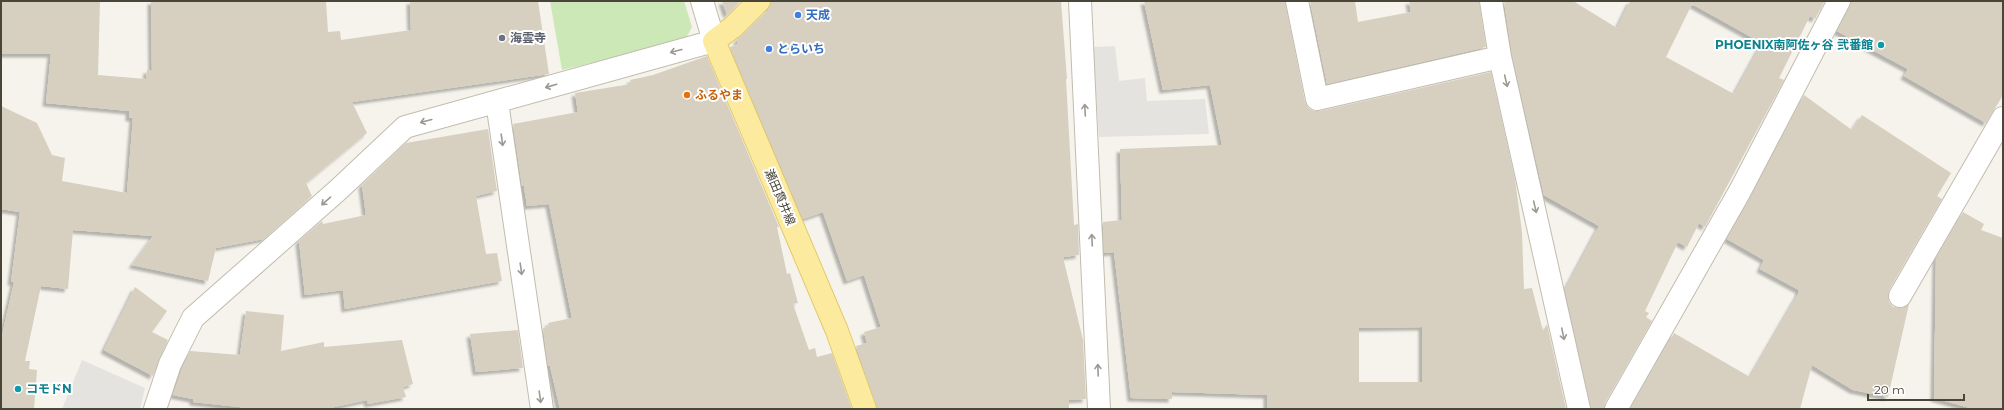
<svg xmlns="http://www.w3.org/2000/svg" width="2004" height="410" font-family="Montserrat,'Noto Sans JP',sans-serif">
	<defs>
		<filter id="shadow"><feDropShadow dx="-3.5" dy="3.5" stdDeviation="1" flood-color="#0004"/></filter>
	</defs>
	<rect width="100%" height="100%" fill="#f5f3eb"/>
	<path fill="#cce8b6" d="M 550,1 L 684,1 L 692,27 L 685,40 L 562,70 Z"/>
	<path fill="#e4e3df" d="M 1115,46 L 1119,81 L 1145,78 L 1147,101 L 1205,99 L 1209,134 L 1099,137 L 1093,47 Z
		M 82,360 L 145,388 L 140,409 L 62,409 Z"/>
	<path fill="#d7d0c1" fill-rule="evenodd" filter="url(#shadow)" d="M 2,1 L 100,1 L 98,75 L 146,79 L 147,70 L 152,70 L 151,1 L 326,1 L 328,32 L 340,31 L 341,40 L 411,30 L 410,1 L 538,1 L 549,74 L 352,102 L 367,133 L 306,183 L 312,196 L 264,239 L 216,248 L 208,281 L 132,265 L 153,236 L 73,230 L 68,289 L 41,286 L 25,361 L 30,361 L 29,369 L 37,370 L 34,409 L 1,409 L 1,340 L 14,282 L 11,282 L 20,212 L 1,209 L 1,106 L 37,123 L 52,155 L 65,158 L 62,181 L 127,193 L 133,118 L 129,118 L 129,111 L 46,103 L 51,54 L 2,54 Z
		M 722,1 L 741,1 L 727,15 Z
		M 771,1 L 1061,1 L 1067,79 L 1066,79 L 1074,225 L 1078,224 L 1079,255 L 1063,257 L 1083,340 L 1086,399 L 1069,400 L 1069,409 L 877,409 L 856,346 L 867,343 L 864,332 L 881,327 L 864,275 L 847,281 L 823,212 L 803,219 L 730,47 L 738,44 L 737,40 L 768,10 Z
		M 1144,1 L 1285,1 L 1305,102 L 1308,108 L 1314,111 L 1320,111 L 1491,72 L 1515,179 L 1522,232 L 1524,289 L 1532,288 L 1543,331 L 1547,324 L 1566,409 L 1267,409 L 1267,395 L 1172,392 L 1172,399 L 1131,398 L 1114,252 L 1104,253 L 1103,222 L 1122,220 L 1120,149 L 1222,145 L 1210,85 L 1163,90 ZM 1422,327 L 1422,382 L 1359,382 L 1359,328 Z
		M 1310,1 L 1355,1 L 1358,22 L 1411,12 L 1409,1 L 1479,1 L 1486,47 L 1327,84 Z
		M 1504,1 L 1573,1 L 1617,28 L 1630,1 L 1825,1 L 1815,19 L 1810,16 L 1779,78 L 1784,80 L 1705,227 L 1699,223 L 1687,247 L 1678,242 L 1645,311 L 1649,313 L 1646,317 L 1652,321 L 1605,403 L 1604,409 L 1591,409 L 1565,290 L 1599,226 L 1544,195 L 1512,55 ZM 1692,4 L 1762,43 L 1734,94 L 1666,57 Z
		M 1851,1 L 2003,1 L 2003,95 L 1986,123 L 1904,76 L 1908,69 L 1837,31 Z
		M 707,56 L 779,227 L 777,227 L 787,274 L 790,273 L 798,303 L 793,304 L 809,350 L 815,348 L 817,357 L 832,353 L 852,409 L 560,409 L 550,366 L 548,366 L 543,328 L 549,327 L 548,323 L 572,318 L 549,204 L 527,206 L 524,186 L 522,186 L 513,124 L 578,112 L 575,93 L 631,84 L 630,80 L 653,75 Z
		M 1804,95 L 1852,130 L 1862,115 L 1951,173 L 1937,196 L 1942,199 L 1889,290 L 1888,296 L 1889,302 L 1893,307 L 1900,308 L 1909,304 L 1888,397 L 1853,390 L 1812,365 L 1800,409 L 1630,409 L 1674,333 L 1750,377 L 1798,294 L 1799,290 L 1760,269 L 1764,260 L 1727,239 Z
		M 488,129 L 497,191 L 476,196 L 486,254 L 497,253 L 502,281 L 345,309 L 343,290 L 305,295 L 299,241 L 322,221 L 323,224 L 366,215 L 362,185 L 406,143 Z
		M 1963,212 L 1984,224 L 1981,230 L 2003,238 L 2003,409 L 1974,409 L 1934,398 L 1936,258 Z
		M 135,287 L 167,311 L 152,332 L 168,340 L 153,376 L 104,350 Z
		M 246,311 L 284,315 L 281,351 L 324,342 L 324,347 L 402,340 L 413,384 L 403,387 L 406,397 L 368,404 L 367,400 L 325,409 L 258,409 L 193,402 L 193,399 L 173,395 L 182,369 L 190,351 L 240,355 Z
		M 518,330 L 523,368 L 476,372 L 470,334 Z"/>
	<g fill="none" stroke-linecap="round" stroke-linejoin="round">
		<defs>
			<path id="minor" d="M 1080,1 L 1099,409
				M 1297,1 L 1317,99 L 1500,57
				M 1491,1 L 1500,57 L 1579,409
				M 497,102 L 542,409
				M 1900,296 L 2003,118
				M 155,409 L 170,364 L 193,318 L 338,190 L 405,127 L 714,41 L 702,1
				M 1616,409 L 1740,191 L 1839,1"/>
			<path id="major" d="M 759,1 L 733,27 L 714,41 L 837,331 L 865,409"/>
		</defs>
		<use href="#minor" stroke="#c1bcae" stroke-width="24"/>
		<use href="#major" stroke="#e2ca6d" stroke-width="24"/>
		<use href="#minor" stroke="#fff" stroke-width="22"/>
		<use href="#major" stroke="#fcea9e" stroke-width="22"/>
	</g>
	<defs><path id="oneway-shaft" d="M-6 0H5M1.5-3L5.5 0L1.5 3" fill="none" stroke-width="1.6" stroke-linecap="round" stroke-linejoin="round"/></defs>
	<g stroke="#9b9992">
		<use href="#oneway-shaft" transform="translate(676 51) rotate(165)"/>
		<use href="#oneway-shaft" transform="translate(1506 81) rotate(77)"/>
		<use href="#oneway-shaft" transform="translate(551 86) rotate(164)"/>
		<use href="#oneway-shaft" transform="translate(1085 110) rotate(-93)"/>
		<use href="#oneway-shaft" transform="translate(426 121) rotate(165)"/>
		<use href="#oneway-shaft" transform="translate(502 140) rotate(82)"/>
		<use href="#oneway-shaft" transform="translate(326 201) rotate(139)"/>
		<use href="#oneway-shaft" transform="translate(1535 207) rotate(77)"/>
		<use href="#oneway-shaft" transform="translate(1092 240) rotate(-93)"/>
		<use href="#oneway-shaft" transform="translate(521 269) rotate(82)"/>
		<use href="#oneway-shaft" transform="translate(1563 334) rotate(78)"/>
		<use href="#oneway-shaft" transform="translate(1098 370) rotate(-92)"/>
		<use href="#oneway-shaft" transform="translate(540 397) rotate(82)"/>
	</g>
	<g fill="#3f7fe0" stroke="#fff" stroke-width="1.5">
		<circle cx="798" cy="15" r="4"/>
		<circle cx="769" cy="49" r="4"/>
	</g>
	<circle fill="#6b7280" stroke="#fff" stroke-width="1.5" cx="502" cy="38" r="4"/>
	<g fill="#0f9aa8" stroke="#fff" stroke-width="1.5">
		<circle cx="1881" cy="45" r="4"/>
		<circle cx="18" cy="389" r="4"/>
	</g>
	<circle fill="#e8710a" stroke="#fff" stroke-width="1.5" cx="687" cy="95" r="4"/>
	<g text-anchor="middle" stroke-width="4" stroke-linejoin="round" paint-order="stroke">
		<g font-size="12" font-weight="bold" fill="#366cbe" stroke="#fff" text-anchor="start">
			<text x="806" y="19">天成</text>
			<text x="777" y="53">とらいち</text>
		</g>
		<g font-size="12" font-weight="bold" fill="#5b616d" stroke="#fff" text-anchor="start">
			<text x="510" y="42">海雲寺</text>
		</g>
		<g font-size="12" font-weight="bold" fill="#0d838f" stroke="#fff" text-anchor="end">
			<text x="1873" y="49">PHOENIX南阿佐ヶ谷 弐番館</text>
			<text x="26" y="393" text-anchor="start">コモドN</text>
		</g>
		<g font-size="12" font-weight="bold" fill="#c56008" stroke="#fff" text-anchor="start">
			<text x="695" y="99">ふるやま</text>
		</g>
		<g font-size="12" fill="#4a4539" stroke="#fff">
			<text transform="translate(780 197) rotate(67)" y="4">瀬田貫井線</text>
		</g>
	</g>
	<rect width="2004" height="410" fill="none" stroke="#4a4539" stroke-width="4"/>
	<path d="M1868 394v6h96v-6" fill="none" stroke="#4a4539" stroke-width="2"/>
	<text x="1874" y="394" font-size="12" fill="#4a4539" stroke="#ffffff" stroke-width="3" paint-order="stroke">20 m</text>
</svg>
